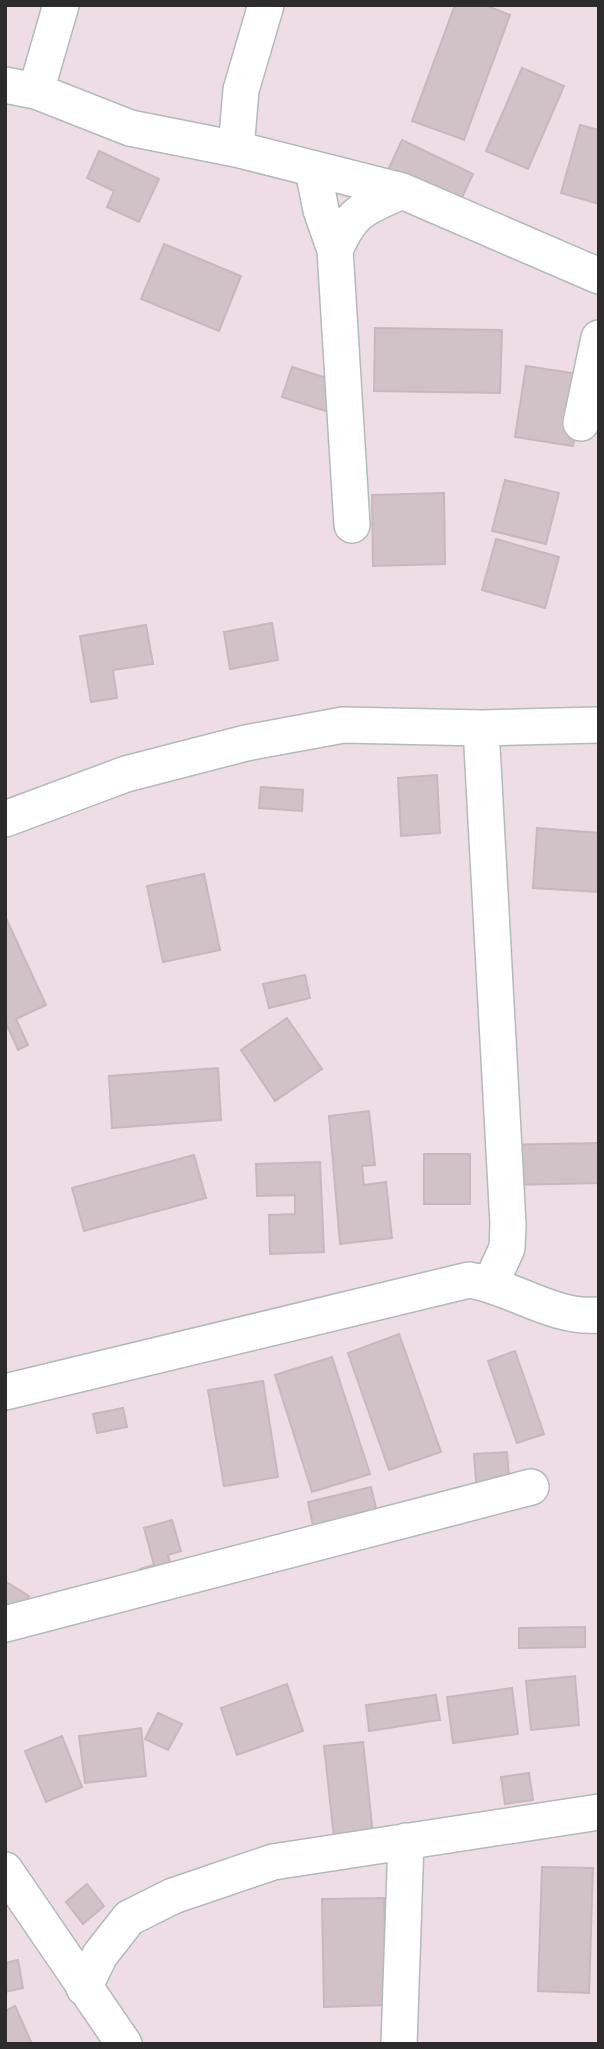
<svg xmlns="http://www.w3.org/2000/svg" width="604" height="2049" font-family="'Source Sans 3',sans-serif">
	<rect width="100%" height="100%" fill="#eedde4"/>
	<path fill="#d0c2c7" stroke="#cab7bd" stroke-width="2" d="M 455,5 L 485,5 L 510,15 L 464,140 L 412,121 Z
		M 522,68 L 564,86 L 528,169 L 486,151 Z
		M 580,125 L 599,130 L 599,204 L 561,193 Z
		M 402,140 L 473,174 L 459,204 L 388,170 Z
		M 99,151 L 159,179 L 139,222 L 107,207 L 114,191 L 87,178 Z
		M 164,244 L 241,276 L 219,331 L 141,299 Z
		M 375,328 L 502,330 L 500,393 L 374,391 Z
		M 526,366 L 585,375 L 573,446 L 515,437 Z
		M 292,367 L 339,382 L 329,412 L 282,397 Z
		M 505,480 L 559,493 L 546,544 L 492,531 Z
		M 444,493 L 445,564 L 373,566 L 372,495 Z
		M 496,539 L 559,557 L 545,608 L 482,590 Z
		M 272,623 L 278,660 L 230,669 L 224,632 Z
		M 146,625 L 153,664 L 113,670 L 117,698 L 91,702 L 80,636 Z
		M 437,775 L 440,833 L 401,836 L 398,778 Z
		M 261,787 L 303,790 L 302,811 L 259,808 Z
		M 537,828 L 599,833 L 599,892 L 533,888 Z
		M 204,874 L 220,950 L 163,962 L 147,886 Z
		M 5,916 L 46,1005 L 16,1019 L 28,1045 L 18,1050 L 5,1021 Z
		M 305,975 L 310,998 L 269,1008 L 263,984 Z
		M 287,1018 L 322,1069 L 275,1101 L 241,1050 Z
		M 218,1068 L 221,1120 L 112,1128 L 109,1076 Z
		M 369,1111 L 375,1165 L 362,1166 L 364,1185 L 386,1182 L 392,1238 L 340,1244 L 329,1116 Z
		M 599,1143 L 599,1183 L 502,1185 L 501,1145 Z
		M 424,1154 L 470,1154 L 470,1204 L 424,1204 Z
		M 194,1155 L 206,1198 L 84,1231 L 72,1188 Z
		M 320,1162 L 324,1252 L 270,1254 L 269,1215 L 295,1214 L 295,1195 L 257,1196 L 256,1164 Z
		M 399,1334 L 441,1452 L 389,1470 L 348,1353 Z
		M 515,1351 L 544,1434 L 517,1443 L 488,1361 Z
		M 332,1357 L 370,1474 L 312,1492 L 275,1375 Z
		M 263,1381 L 278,1477 L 224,1486 L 208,1390 Z
		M 123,1408 L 127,1427 L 97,1433 L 93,1414 Z
		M 507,1452 L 511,1505 L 478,1508 L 474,1454 Z
		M 371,1487 L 382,1534 L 318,1549 L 308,1502 Z
		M 172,1520 L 181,1551 L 168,1555 L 177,1585 L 147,1594 L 140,1569 L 154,1565 L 144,1528 Z
		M 5,1581 L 29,1596 L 9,1627 L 5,1625 Z
		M 585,1627 L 585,1647 L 519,1648 L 519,1628 Z
		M 575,1676 L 579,1725 L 531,1730 L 526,1681 Z
		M 287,1684 L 303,1731 L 237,1755 L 221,1708 Z
		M 512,1688 L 518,1734 L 453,1743 L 447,1697 Z
		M 436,1695 L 440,1720 L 369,1731 L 366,1705 Z
		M 158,1713 L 182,1724 L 168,1750 L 145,1739 Z
		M 141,1728 L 146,1776 L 85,1783 L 79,1736 Z
		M 62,1736 L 82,1787 L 46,1802 L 25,1751 Z
		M 363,1742 L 374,1843 L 335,1847 L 324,1746 Z
		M 529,1773 L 533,1800 L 505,1804 L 501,1777 Z
		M 542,1867 L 593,1868 L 589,1993 L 538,1991 Z
		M 87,1884 L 104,1906 L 83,1924 L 66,1902 Z
		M 384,1898 L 387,2005 L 324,2007 L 322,1899 Z
		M 18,1960 L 23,1988 L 5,1992 L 5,1963 Z
		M 15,2006 L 32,2044 L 5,2044 L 5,2011 Z"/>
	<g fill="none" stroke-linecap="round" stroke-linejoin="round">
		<defs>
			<path id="minor" d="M 5,85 L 36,91 L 130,128 L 236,149 L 402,191 L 599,276
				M 36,91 L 61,5
				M 236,149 L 241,90 L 266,5
				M 313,170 L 321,210 L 335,250 L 352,525
				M 335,250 C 353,209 363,209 402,191
				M 581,423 L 599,338
				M 481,728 L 508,1224 L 507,1248 L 491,1283
				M 5,819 L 126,774 L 246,743 L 343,725 L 481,728 L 599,725
				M 5,1392 L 469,1280 C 514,1287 552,1319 599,1315
				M 5,1624 L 531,1487
				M 5,1870 L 124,2044
				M 84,1988 L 100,1955 L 129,1918 L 173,1896 L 273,1862 L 599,1812
				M 399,2044 L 406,1841"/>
		</defs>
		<use href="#minor" stroke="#aebcba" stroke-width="38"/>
		<use href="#minor" stroke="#fff" stroke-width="35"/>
	</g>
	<rect width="604" height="2049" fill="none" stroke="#2c2c2c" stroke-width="14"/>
</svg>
